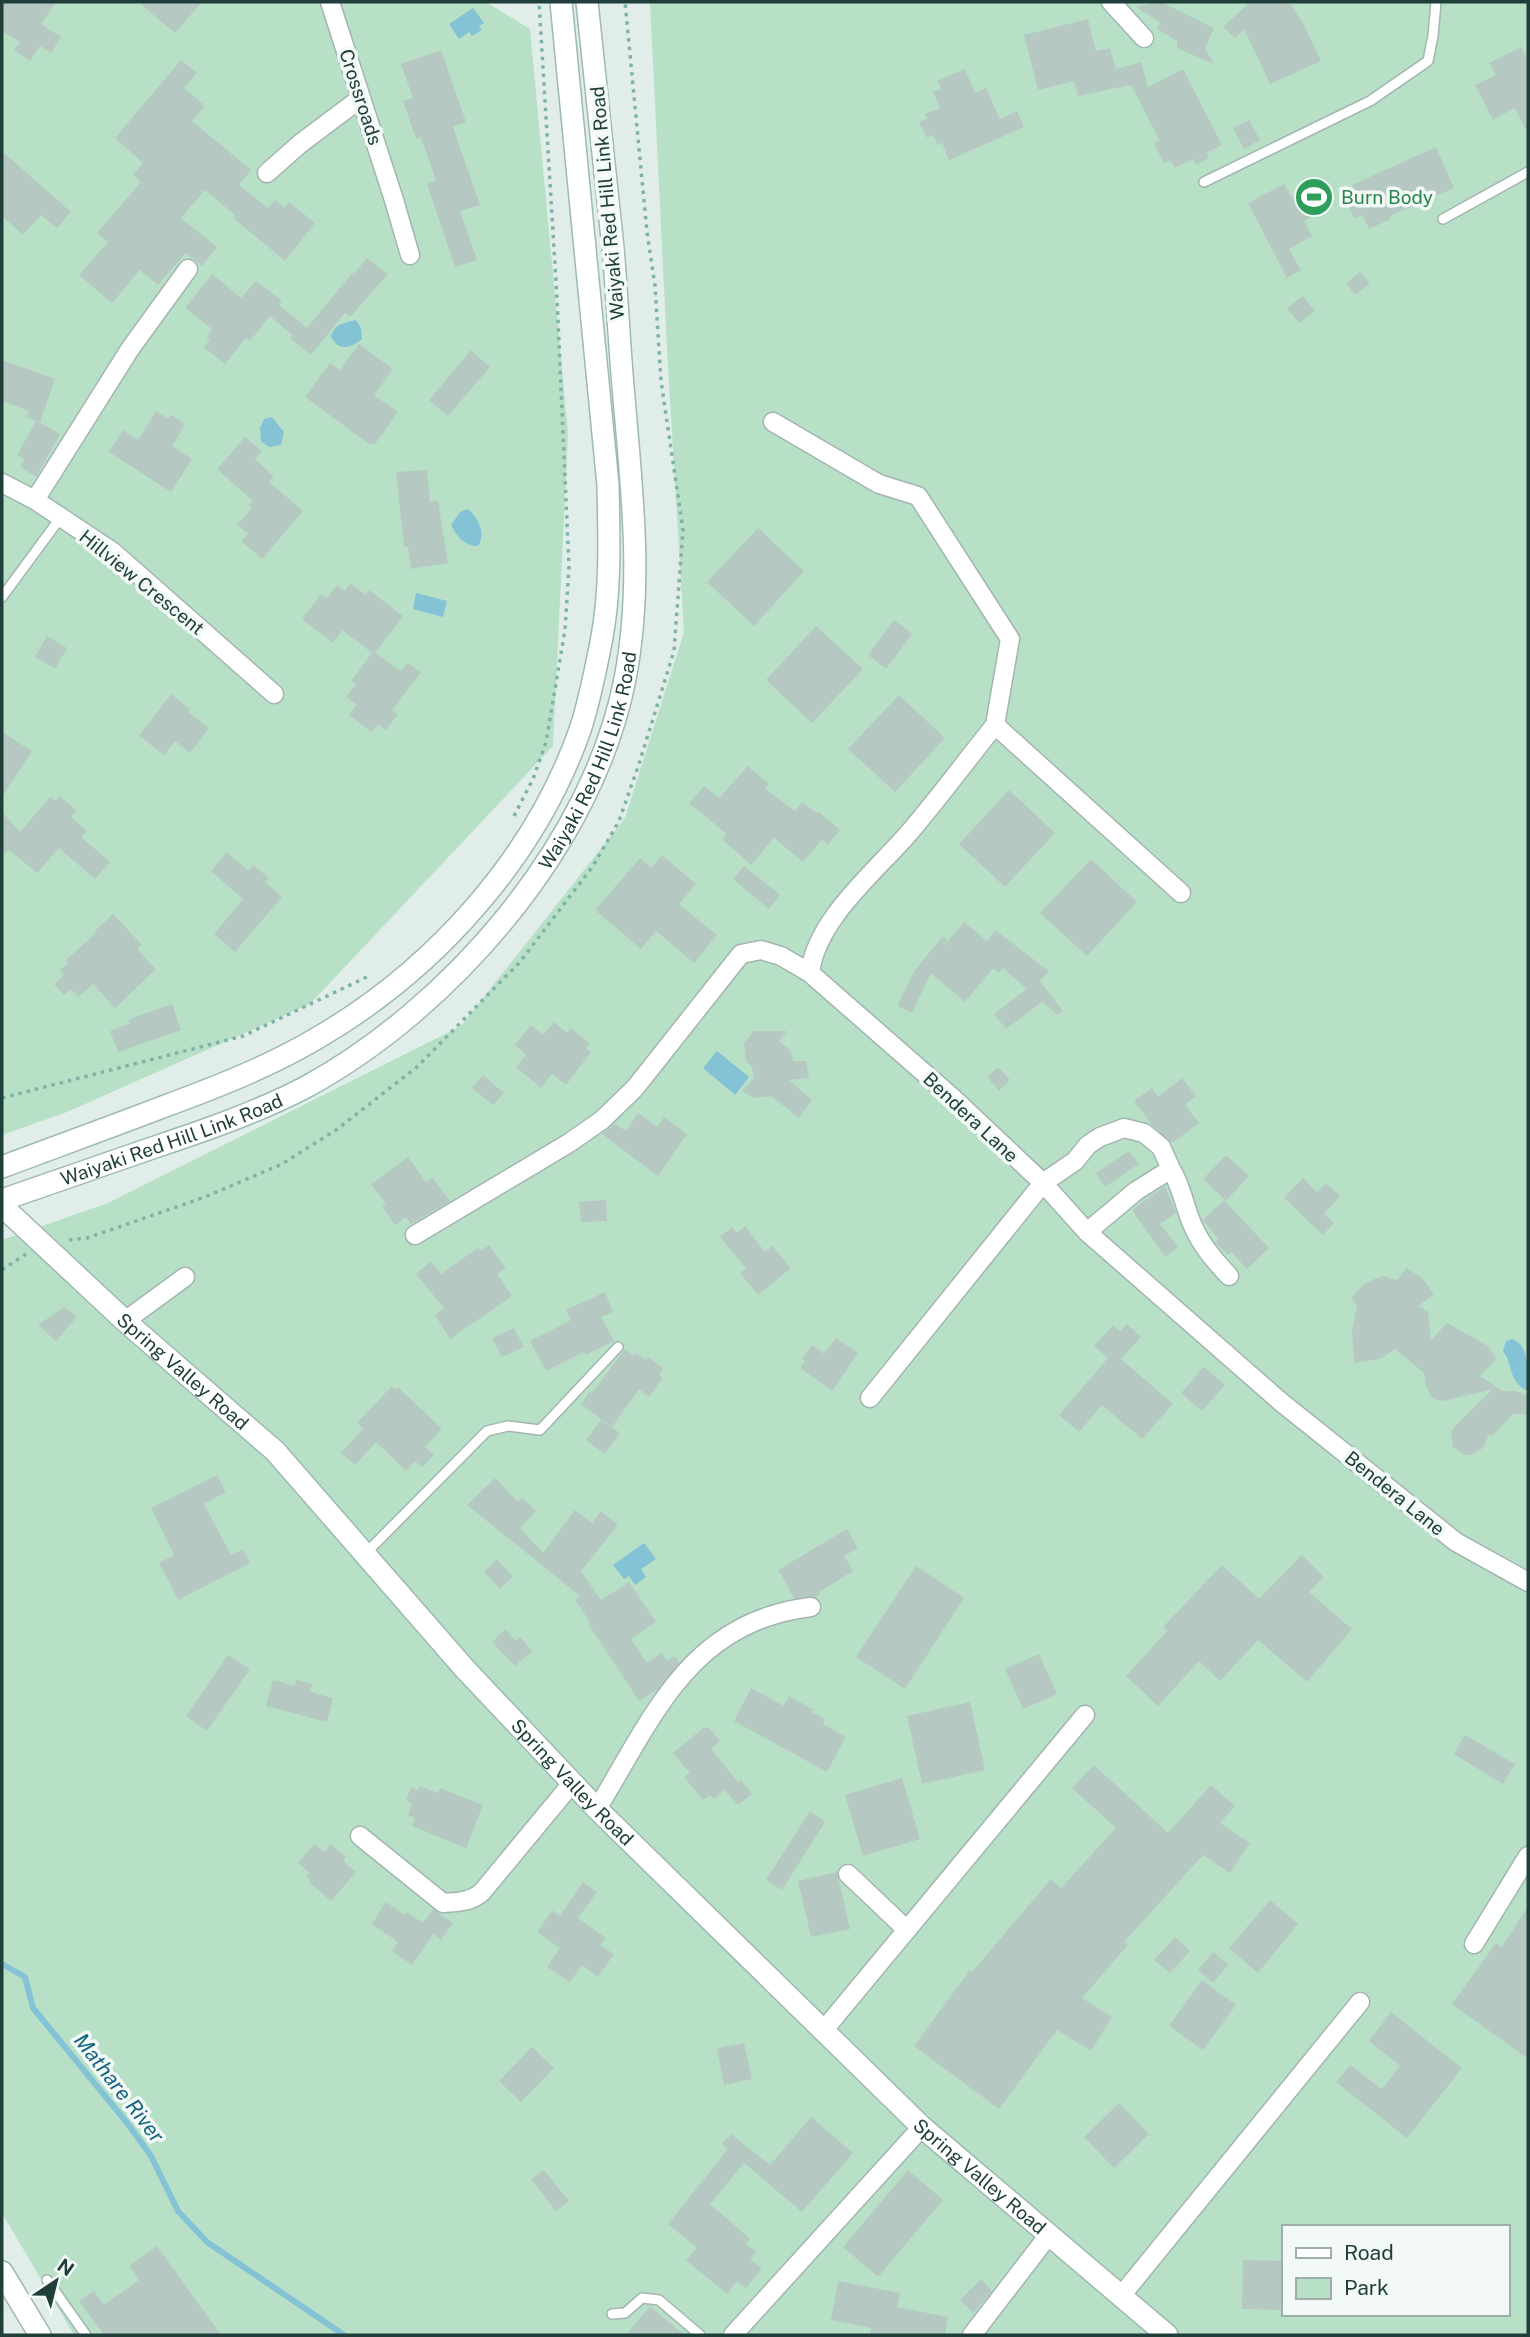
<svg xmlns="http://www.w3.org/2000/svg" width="1530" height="2337" font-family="'Public Sans',sans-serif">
	<rect width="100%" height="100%" fill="#e1ede9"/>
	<path fill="#b8e0c7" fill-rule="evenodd" d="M 2,2 L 486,2 L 530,29 L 568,434 L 553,746 L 310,1004 L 67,1112 L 2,1135 Z
		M 650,2 L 1528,2 L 1528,2335 L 74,2335 L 2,2213 L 2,1240 L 108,1203 L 461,1026 L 625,818 L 684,632 L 667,349 ZM 1283,2227 L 1507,2227 L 1507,2314 L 1283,2314 Z"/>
	<path fill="#84c2d6" d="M 473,8 L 484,23 L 479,26 L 482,30 L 472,36 L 469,32 L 459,39 L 449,24 Z
		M 356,320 L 361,328 L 362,339 C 351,348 339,352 331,337 C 335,323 344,323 356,320 Z
		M 272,417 L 284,432 L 281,445 L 269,447 L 261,441 L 260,428 L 264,419 Z
		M 468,509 C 479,519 486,534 478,546 C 464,546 457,536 451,525 L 460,512 Z
		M 416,593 L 447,601 L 443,617 L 413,609 Z
		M 717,1051 L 749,1077 L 735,1095 L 703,1068 Z
		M 1512,1339 C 1530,1345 1528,1373 1528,1391 C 1508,1382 1513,1364 1503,1351 L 1506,1341 Z
		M 644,1543 L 656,1559 L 641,1569 L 646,1577 L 635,1585 L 629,1576 L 624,1579 L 613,1565 Z"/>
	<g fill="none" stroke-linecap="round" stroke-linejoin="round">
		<path stroke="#84c2d6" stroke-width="6" d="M 2,1964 L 25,1977 L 33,2008 L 128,2124 L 151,2156 L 178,2211 L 207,2242 L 344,2335"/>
	</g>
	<path fill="#b6c8c2" d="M 2,2 L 56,2 L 41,24 L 61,37 L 51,53 L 40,46 L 30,61 L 14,50 L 20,42 L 2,31 Z
		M 138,2 L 202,2 L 175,33 Z
		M 1161,2 L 1214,28 L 1205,48 L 1214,64 L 1177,48 L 1177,41 L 1157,29 L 1160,22 L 1136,7 Z
		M 1250,2 L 1289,2 L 1304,25 L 1321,61 L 1270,84 L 1244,29 L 1235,38 L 1223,27 Z
		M 1088,19 L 1096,51 L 1110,48 L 1116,69 L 1141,62 L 1148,87 L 1183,69 L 1222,145 L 1206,153 L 1209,158 L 1196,165 L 1193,159 L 1175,168 L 1170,160 L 1164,163 L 1154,144 L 1160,141 L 1131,85 L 1078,96 L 1074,81 L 1038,90 L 1024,35 Z
		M 1521,47 L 1528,62 L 1528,134 L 1515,108 L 1493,120 L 1475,85 L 1496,75 L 1489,63 Z
		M 441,50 L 466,122 L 453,127 L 480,205 L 460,211 L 477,260 L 455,267 L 427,184 L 436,180 L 421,137 L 416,139 L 403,101 L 413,98 L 401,64 Z
		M 181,60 L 197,73 L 184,88 L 205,106 L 192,121 L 251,170 L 239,185 L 268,208 L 275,200 L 285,208 L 289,202 L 315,223 L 285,261 L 233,218 L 235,215 L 205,190 L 181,218 L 217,247 L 202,266 L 186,253 L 158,285 L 140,270 L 112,303 L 79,275 L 108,242 L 97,233 L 141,182 L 133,175 L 143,163 L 115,138 Z
		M 965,69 L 975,93 L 986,88 L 1000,119 L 1017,111 L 1024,127 L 949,160 L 942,143 L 938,145 L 933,135 L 927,138 L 919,122 L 927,119 L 925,114 L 940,108 L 933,92 L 941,89 L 937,81 Z
		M 1249,120 L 1260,140 L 1244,149 L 1233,128 Z
		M 1436,147 L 1454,188 L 1390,216 L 1391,219 L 1369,229 L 1362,215 L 1354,218 L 1348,204 L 1358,199 L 1352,185 Z
		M 2,151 L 71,212 L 57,228 L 41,215 L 23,235 L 2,216 Z
		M 1284,184 L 1292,198 L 1299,195 L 1311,217 L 1304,221 L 1312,236 L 1289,249 L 1301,270 L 1287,278 L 1248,203 Z
		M 367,258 L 388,274 L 350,317 L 345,313 L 311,355 L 290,338 L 293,336 L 270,316 L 250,341 L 246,338 L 225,364 L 204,347 L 210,339 L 207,336 L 212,329 L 185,308 L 212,274 L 241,298 L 256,281 L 282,301 L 279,305 L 307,328 L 353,272 L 354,274 Z
		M 1360,272 L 1370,283 L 1355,295 L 1346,283 Z
		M 1303,296 L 1315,311 L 1299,323 L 1287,308 Z
		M 359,344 L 393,369 L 374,395 L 398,412 L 375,444 L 369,444 L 305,397 L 330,363 L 340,370 Z
		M 471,350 L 490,367 L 448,416 L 429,400 Z
		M 2,360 L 55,379 L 40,422 L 37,421 L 60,434 L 36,477 L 20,467 L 24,459 L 17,455 L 36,421 L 26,417 L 29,411 L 2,401 Z
		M 156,411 L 169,419 L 171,415 L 185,424 L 172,446 L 192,459 L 171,492 L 109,452 L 123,430 L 138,440 Z
		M 245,437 L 262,451 L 255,459 L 274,477 L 269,482 L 303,511 L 262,559 L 241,541 L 248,534 L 237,525 L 252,508 L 248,506 L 253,501 L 217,469 Z
		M 427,470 L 430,502 L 438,501 L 448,563 L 411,569 L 408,547 L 404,547 L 396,472 Z
		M 758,528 L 804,571 L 754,626 L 707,582 Z
		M 350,583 L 366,595 L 369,590 L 403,616 L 375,653 L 401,671 L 408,663 L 421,672 L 392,710 L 398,714 L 386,730 L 378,724 L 371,732 L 349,715 L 357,705 L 346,697 L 356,684 L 351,681 L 372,653 L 342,630 L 333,643 L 302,619 L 321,594 L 327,598 L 337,585 L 345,591 Z
		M 894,620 L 912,634 L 886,669 L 868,655 Z
		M 816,626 L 863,669 L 812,723 L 766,680 Z
		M 47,636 L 67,648 L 55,669 L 35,657 Z
		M 171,694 L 190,709 L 188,712 L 209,728 L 190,753 L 175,741 L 164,755 L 139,736 Z
		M 899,695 L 945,738 L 895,792 L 848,749 Z
		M 2,732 L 32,751 L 2,797 Z
		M 748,766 L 769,784 L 765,789 L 795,811 L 802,802 L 817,813 L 818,811 L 840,830 L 828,845 L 822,840 L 803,862 L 774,838 L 751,865 L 722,839 L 727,834 L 689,803 L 704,786 L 719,798 Z
		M 1009,790 L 1055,833 L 1005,887 L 959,844 Z
		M 60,796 L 77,811 L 71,817 L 87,831 L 81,837 L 110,862 L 95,879 L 59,848 L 37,873 L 9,850 L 2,854 L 2,812 L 20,832 L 50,797 L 56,801 Z
		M 227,852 L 249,871 L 253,865 L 269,878 L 265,882 L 282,897 L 235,952 L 214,934 L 243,899 L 211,871 Z
		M 662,855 L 696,884 L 679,904 L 717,935 L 694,963 L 656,931 L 641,949 L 595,910 L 640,858 L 651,868 Z
		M 1091,859 L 1137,902 L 1087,956 L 1040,913 Z
		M 744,866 L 780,895 L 769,909 L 733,879 Z
		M 113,914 L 142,945 L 137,949 L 156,969 L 115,1008 L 93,984 L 78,997 L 71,989 L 64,995 L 54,984 L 64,975 L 60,970 L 68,963 L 66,960 L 96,933 L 95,931 Z
		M 964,922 L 987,941 L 995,930 L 1049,971 L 1040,981 L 1063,1011 L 1058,1015 L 1042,1002 L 1006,1029 L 994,1014 L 1027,989 L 1003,968 L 999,973 L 993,968 L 965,1002 L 931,973 L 912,1013 L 897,1006 L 915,970 L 942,937 L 947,939 L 943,947 Z
		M 172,1004 L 181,1030 L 118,1052 L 110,1031 L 130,1023 L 127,1020 Z
		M 554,1022 L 567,1033 L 571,1028 L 590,1044 L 586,1048 L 591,1052 L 566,1085 L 552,1074 L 541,1088 L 516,1067 L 526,1055 L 515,1045 L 531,1025 L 543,1035 Z
		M 754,1031 L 787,1031 L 779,1041 L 791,1051 L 793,1061 L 806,1061 L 809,1078 L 789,1080 L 812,1100 L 799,1118 L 771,1096 L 753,1098 L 742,1091 L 754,1078 L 752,1067 L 746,1061 L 744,1043 Z
		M 998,1067 L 1010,1080 L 999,1091 L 987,1077 Z
		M 483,1075 L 504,1093 L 493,1105 L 472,1088 Z
		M 1182,1078 L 1196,1096 L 1185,1105 L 1199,1123 L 1172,1143 L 1152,1125 L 1134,1101 L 1152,1088 L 1158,1097 Z
		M 638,1113 L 657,1127 L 664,1117 L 687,1134 L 658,1176 L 602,1134 L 615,1124 L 626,1131 Z
		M 1129,1151 L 1139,1164 L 1105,1187 L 1096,1173 Z
		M 1226,1155 L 1249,1176 L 1226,1201 L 1203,1179 Z
		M 408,1157 L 426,1182 L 432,1177 L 450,1201 L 411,1224 L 406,1217 L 395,1225 L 382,1206 L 386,1204 L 371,1184 Z
		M 1303,1178 L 1317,1192 L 1326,1183 L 1340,1196 L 1324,1214 L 1334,1223 L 1323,1235 L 1284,1198 Z
		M 1165,1186 L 1176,1213 L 1160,1224 L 1178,1247 L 1165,1257 L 1132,1210 Z
		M 606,1200 L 607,1221 L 581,1222 L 579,1202 Z
		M 1224,1200 L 1269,1248 L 1247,1269 L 1231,1252 L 1228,1255 L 1215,1242 L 1218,1239 L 1203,1220 Z
		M 745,1226 L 765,1252 L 772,1246 L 791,1268 L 758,1295 L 740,1273 L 746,1268 L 720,1237 L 732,1227 L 737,1233 Z
		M 489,1245 L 506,1268 L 497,1274 L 512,1296 L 450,1339 L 435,1315 L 444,1308 L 416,1274 L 431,1261 L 441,1274 L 478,1248 L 480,1251 Z
		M 1407,1268 L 1422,1278 L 1434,1294 L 1418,1306 L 1428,1312 L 1431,1340 L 1447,1323 L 1488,1346 L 1497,1359 L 1480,1376 L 1503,1391 L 1516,1391 L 1528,1396 L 1528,1414 L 1513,1414 L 1493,1435 L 1489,1434 L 1483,1448 L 1471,1455 L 1464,1455 L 1453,1447 L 1451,1433 L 1454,1427 L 1493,1389 L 1443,1401 L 1433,1399 L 1426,1387 L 1424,1373 L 1395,1349 L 1380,1359 L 1354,1363 L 1352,1331 L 1357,1305 L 1351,1298 L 1365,1283 L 1382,1276 L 1397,1280 Z
		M 605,1292 L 613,1312 L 601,1317 L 614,1341 L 586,1355 L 584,1352 L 546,1371 L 530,1341 L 571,1320 L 566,1310 Z
		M 64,1307 L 77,1317 L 56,1341 L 38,1325 Z
		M 1127,1324 L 1141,1337 L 1121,1359 L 1173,1404 L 1142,1439 L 1102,1405 L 1079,1432 L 1059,1415 L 1108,1358 L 1094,1346 L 1113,1325 L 1120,1332 Z
		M 514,1328 L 524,1347 L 502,1357 L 492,1338 Z
		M 836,1338 L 858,1353 L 832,1391 L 800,1368 L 805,1361 L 802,1359 L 812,1345 L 824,1354 Z
		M 625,1349 L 634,1356 L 636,1353 L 646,1360 L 648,1357 L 663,1368 L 659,1375 L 663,1378 L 649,1397 L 639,1389 L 612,1427 L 581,1404 L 590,1391 L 592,1393 Z
		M 1204,1367 L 1225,1385 L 1202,1411 L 1181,1393 Z
		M 392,1386 L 396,1389 L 398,1387 L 442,1429 L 425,1447 L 434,1455 L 422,1467 L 415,1461 L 406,1471 L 376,1442 L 355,1465 L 341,1453 L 363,1429 L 357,1423 Z
		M 601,1420 L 620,1433 L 605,1454 L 586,1440 Z
		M 217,1475 L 226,1492 L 204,1504 L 231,1555 L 243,1549 L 250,1563 L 178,1600 L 159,1563 L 174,1555 L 151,1508 Z
		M 495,1478 L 518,1502 L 522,1498 L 536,1511 L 520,1528 L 543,1553 L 575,1510 L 592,1523 L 601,1511 L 618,1525 L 581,1571 L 601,1600 L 629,1582 L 656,1622 L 631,1639 L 647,1663 L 662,1653 L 667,1661 L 675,1656 L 679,1663 L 658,1689 L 639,1701 L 588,1624 L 590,1622 L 575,1600 L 580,1596 L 467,1505 Z
		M 847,1529 L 858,1548 L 844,1556 L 853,1571 L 819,1592 L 820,1594 L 815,1597 L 795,1599 L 778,1570 Z
		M 1302,1555 L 1324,1577 L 1309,1592 L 1352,1629 L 1307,1682 L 1258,1640 L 1220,1681 L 1199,1661 L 1158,1706 L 1126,1676 L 1167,1631 L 1163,1627 L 1222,1565 L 1259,1599 Z
		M 497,1559 L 513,1577 L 500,1589 L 484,1572 Z
		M 916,1566 L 964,1598 L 905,1689 L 856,1657 Z
		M 505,1629 L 516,1641 L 520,1637 L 532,1651 L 515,1666 L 492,1642 Z
		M 1039,1654 L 1057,1694 L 1023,1709 L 1005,1669 Z
		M 228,1655 L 250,1669 L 207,1731 L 186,1716 Z
		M 273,1680 L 295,1686 L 296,1680 L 312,1684 L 310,1692 L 333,1698 L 327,1722 L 266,1706 Z
		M 751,1688 L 784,1706 L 789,1696 L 814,1710 L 812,1712 L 825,1719 L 823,1724 L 846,1737 L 827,1772 L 734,1721 Z
		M 970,1702 L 985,1770 L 922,1784 L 907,1716 Z
		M 703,1728 L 709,1728 L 720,1741 L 711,1749 L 738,1782 L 741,1780 L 752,1794 L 738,1805 L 725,1790 L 714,1799 L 710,1795 L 703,1800 L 684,1777 L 690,1773 L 673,1753 Z
		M 1465,1735 L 1515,1764 L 1503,1784 L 1454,1754 Z
		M 1094,1765 L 1168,1833 L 1211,1785 L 1235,1806 L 1220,1823 L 1250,1843 L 1230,1873 L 1203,1855 L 1124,1942 L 1128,1945 L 1082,1998 L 1112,2017 L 1091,2051 L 1057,2030 L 999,2109 L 914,2046 L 970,1970 L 972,1972 L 1051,1879 L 1061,1888 L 1116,1828 L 1072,1788 Z
		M 902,1778 L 920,1839 L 863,1856 L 845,1795 Z
		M 420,1786 L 438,1793 L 440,1788 L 483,1805 L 466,1848 L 412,1826 L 415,1818 L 408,1815 L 412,1803 L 406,1800 L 411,1787 L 418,1790 Z
		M 810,1811 L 825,1822 L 782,1890 L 766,1880 Z
		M 314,1844 L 324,1852 L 331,1844 L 346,1857 L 343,1861 L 356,1872 L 331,1901 L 309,1882 L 311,1880 L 306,1876 L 310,1873 L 298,1863 Z
		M 837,1872 L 850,1929 L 811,1937 L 798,1881 Z
		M 583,1882 L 597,1892 L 578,1918 L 606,1938 L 600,1945 L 614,1954 L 598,1977 L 582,1965 L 570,1982 L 547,1967 L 560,1948 L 537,1932 L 552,1910 L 560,1916 Z
		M 1270,1900 L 1298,1924 L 1258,1973 L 1229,1948 Z
		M 386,1902 L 405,1915 L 407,1912 L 423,1923 L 433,1909 L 453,1923 L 441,1940 L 433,1934 L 412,1965 L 392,1951 L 398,1942 L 372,1924 Z
		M 1528,1906 L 1528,2059 L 1452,2004 L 1496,1943 L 1502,1947 Z
		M 1175,1937 L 1190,1951 L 1170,1973 L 1154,1960 Z
		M 1213,1952 L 1228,1965 L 1213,1983 L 1198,1970 Z
		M 1202,1980 L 1236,2005 L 1203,2050 L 1169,2026 Z
		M 1391,2012 L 1462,2068 L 1407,2138 L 1336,2082 L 1350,2065 L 1382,2089 L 1400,2066 L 1369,2041 Z
		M 744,2043 L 752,2079 L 724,2085 L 717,2048 Z
		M 532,2047 L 554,2068 L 521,2102 L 499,2081 Z
		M 1119,2103 L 1149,2134 L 1114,2168 L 1084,2137 Z
		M 811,2117 L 853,2153 L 802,2212 L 744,2163 L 710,2204 L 750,2239 L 746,2244 L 756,2252 L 750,2259 L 762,2269 L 746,2288 L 737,2281 L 727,2294 L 686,2260 L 697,2248 L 668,2224 L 728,2149 L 722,2144 L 731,2134 L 770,2165 Z
		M 544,2170 L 569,2201 L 556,2211 L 531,2179 Z
		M 908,2170 L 943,2200 L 878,2277 L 843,2247 Z
		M 157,2246 L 221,2335 L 104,2335 L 79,2301 L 94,2291 L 104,2305 L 139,2280 L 129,2266 Z
		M 1243,2260 L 1283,2261 L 1283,2310 L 1242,2309 Z
		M 981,2279 L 992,2291 L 973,2313 L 960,2300 Z
		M 838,2281 L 900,2293 L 897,2307 L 948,2317 L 945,2335 L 870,2335 L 871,2328 L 831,2320 Z
		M 650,2306 L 684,2335 L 626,2335 Z"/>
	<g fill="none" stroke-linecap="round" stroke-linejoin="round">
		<defs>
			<path id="lane" d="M 1204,182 L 1370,101 L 1428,61 L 1433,36 L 1436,2
				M 1443,219 L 1528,172
				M 2,597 L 61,517
				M 365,1554 L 487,1431 L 508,1426 L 540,1430 L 618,1347
				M 47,2280 L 86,2335
				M 612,2314 L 625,2313 L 642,2298 L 659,2300 L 700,2335"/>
			<path id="street" d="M 330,2 L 394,200 L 410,255
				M 1111,2 L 1144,38
				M 267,173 L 301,143 L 361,98
				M 773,422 L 879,484 L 918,496 L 1010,639 L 995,725 L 1181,893
				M 2,483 L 35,500 L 113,552 L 274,694
				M 35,500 L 130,349 L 188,269
				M 810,973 C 816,920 874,873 908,834 C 938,799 966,761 995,725
				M 1087,1232 L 1136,1191 L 1171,1169 C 1180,1184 1183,1199 1189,1216 C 1197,1240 1212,1258 1229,1276
				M 415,1235 L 569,1143 L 602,1120 L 635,1088 L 741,954 L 761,950 L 781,956 L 810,973 L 954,1099 L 1043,1183 L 1087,1232 L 1281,1402 L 1456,1542 L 1528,1582
				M 125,1321 L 185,1277
				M 870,1398 L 1043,1183 L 1075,1161 L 1088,1145 L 1100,1137 L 1124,1128 L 1144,1133 L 1161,1147 L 1171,1169
				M 597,1809 C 653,1717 690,1621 811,1607
				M 360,1836 L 443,1903 C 458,1902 471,1902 482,1892 L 573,1782
				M 848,1874 L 907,1930
				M 1474,1944 L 1528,1856
				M 823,2031 L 1085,1715
				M 1121,2296 L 1360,2002
				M 733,2335 L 922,2127
				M 972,2335 L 1048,2236"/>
			<g id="secondary">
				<path d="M 2,1167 C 55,1147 108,1128 160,1108 C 214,1088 269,1067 319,1037 C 435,969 535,858 580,730 C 590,700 596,668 602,637 C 611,588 609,535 608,485 L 561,2"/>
				<path id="s1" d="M 2,1200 C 53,1182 104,1165 155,1147 C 206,1130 258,1112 306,1087 C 451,1008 593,844 625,679 C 644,581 631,484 623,386 C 619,340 617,294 613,248 C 605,166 596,84 587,2"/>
				<path id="s2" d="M 2,1206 L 125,1321 L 275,1451 L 465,1669 L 597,1809 L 922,2127 L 1167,2335"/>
				<path d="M 2,2272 L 40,2335"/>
			</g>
		</defs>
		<use href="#lane" stroke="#a3b5b1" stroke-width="12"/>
		<use href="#street" stroke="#a3b5b1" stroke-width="21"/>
		<use href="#secondary" stroke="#9eb9b2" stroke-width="24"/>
		<path stroke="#7fb3a8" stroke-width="3.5" stroke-dasharray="3.5 5" stroke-linecap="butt" d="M 514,816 L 533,779 L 546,742 L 565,630 L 569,567 L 557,298 L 539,2
			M 2,1098 L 243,1036 L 369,976
			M 69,1240 L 87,1238 L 205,1197 L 282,1164 L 336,1130 L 417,1067 L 520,962 L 593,866 L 619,821 L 639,764 L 674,651 L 683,530 L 661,381 L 655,286 L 647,232 L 625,2
			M 2,1270 L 26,1254"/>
		<use href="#lane" stroke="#fff" stroke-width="9"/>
		<use href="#street" stroke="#fff" stroke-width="18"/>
		<use href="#secondary" stroke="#fff" stroke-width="21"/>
	</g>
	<defs>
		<symbol id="stadium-disc" viewBox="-11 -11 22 22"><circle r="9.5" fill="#2e9e5b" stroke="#f2f9f6"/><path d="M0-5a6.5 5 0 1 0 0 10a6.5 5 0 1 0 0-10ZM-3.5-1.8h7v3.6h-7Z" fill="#fff"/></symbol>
	</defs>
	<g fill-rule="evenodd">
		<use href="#stadium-disc" x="1292" y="175" width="44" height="44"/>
	</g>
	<g text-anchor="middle" stroke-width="7" stroke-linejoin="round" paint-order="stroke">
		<g font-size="19" fill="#203f3a" stroke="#f2f9f6">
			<text transform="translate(361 97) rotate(72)" y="7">Crossroads</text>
			<text transform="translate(607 203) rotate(-95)" y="7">Waiyaki Red Hill Link Road</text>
			<text transform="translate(142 582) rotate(39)" y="7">Hillview Crescent</text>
			<text dy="7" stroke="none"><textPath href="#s1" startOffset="768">Waiyaki Red Hill Link Road</textPath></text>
			<text transform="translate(971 1117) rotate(43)" y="7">Bendera Lane</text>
			<text dy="7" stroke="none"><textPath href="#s1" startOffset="180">Waiyaki Red Hill Link Road</textPath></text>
			<text dy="7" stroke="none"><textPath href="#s2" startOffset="245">Spring Valley Road</textPath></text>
			<text transform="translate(1395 1493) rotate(39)" y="7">Bendera Lane</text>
			<text dy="7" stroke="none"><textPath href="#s2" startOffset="812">Spring Valley Road</textPath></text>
			<text dy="7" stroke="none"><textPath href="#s2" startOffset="1379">Spring Valley Road</textPath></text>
		</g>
		<g font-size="19" fill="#27864d" stroke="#f2f9f6" text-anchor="start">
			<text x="1341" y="204">Burn Body</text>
		</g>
		<g font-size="21" font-style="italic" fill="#156480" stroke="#f2f9f6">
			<text transform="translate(119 2088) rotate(52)" y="7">Mathare River</text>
		</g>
	</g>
	<rect width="1530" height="2337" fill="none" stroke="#203f3a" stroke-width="7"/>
	<rect x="1282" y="2225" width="228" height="91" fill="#f2f9f6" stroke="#9eafab" stroke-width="2"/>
	<rect x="1296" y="2248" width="35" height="10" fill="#ffffff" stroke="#9eafab" stroke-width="2"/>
	<text x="1344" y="2260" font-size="21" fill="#203f3a">Road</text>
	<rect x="1296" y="2278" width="35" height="21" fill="#b8e0c7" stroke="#9eafab" stroke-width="2"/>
	<text x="1344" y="2295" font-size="21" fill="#203f3a">Park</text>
	<g transform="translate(56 2281) rotate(35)" stroke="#f2f9f6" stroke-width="5" paint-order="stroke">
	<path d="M0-5L12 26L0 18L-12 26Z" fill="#203f3a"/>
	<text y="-10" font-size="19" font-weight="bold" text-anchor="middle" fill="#203f3a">N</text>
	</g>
</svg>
